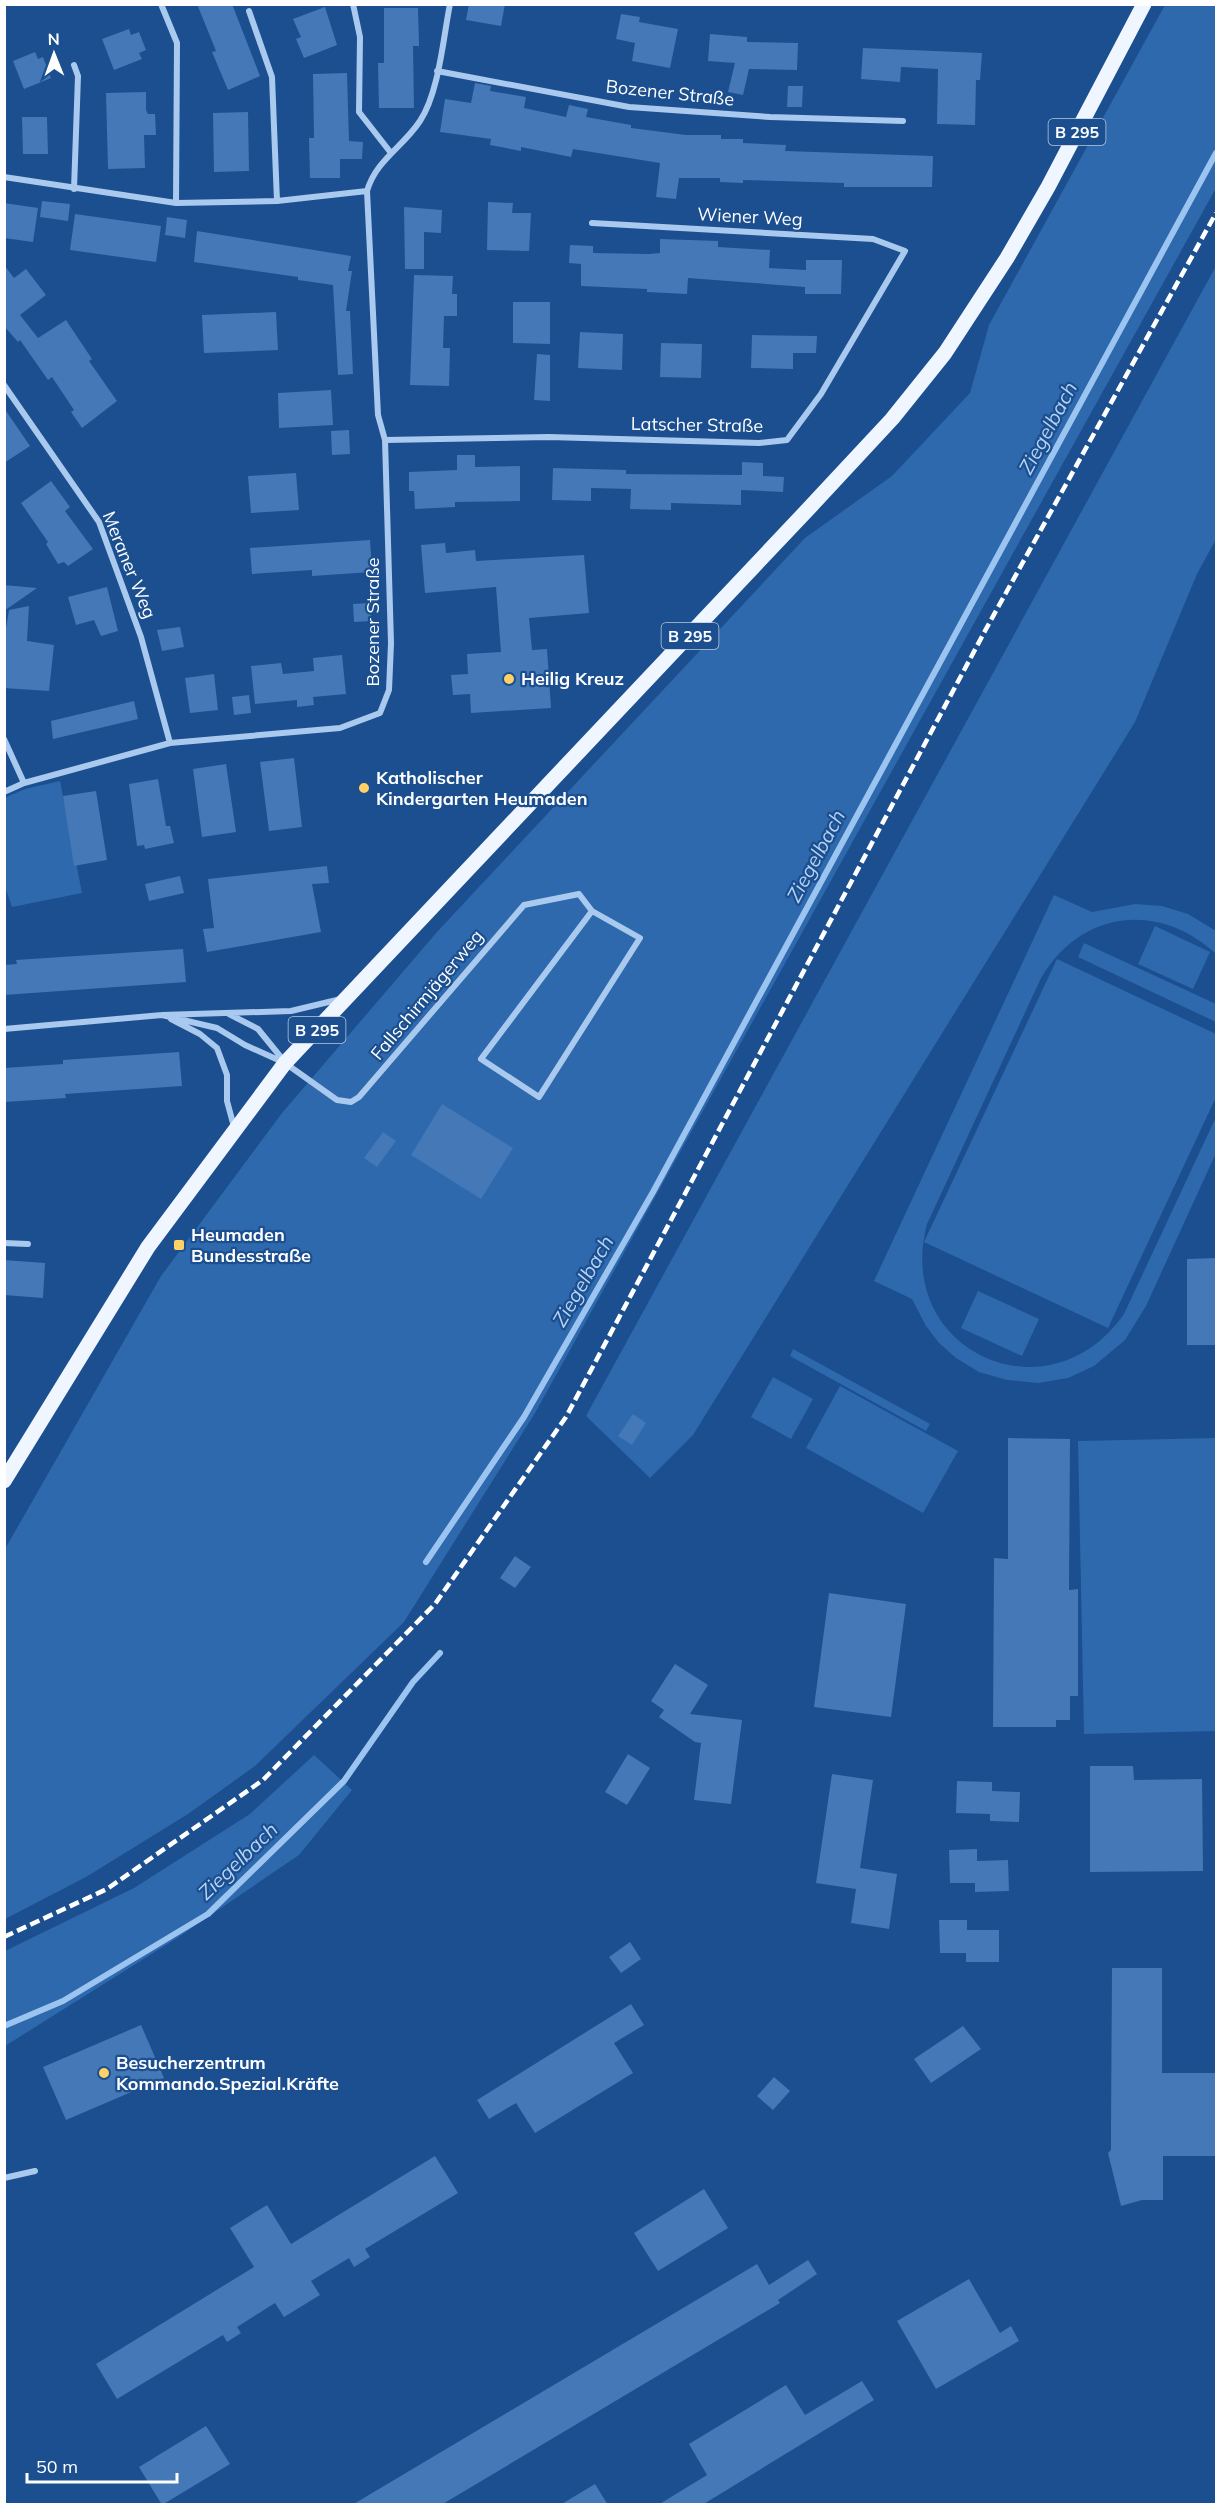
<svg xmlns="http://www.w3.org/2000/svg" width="1221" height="2509" font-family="Mulish,sans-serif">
	<rect width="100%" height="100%" fill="#1b4f8f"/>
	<path fill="#2e69ad" d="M 1165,5 L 1216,5 L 1216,188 L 535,1413 L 404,1622 L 255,1766 L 188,1814 L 86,1877 L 5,1919 L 5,1549 L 161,1276 L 282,1113 L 437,932 L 805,538 L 892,476 L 970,393 L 989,325 Z
		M 1216,266 L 1216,539 L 1197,574 L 1135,722 L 693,1435 L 650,1478 L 586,1416 Z
		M 60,781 L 82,893 L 12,907 L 5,887 L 4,798 L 25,789 Z
		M 1054,895 L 1092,912 L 1135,904 L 1162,906 L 1188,914 L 1216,931 L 1216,954 C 1159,901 1081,910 1041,978 L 927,1224 C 893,1351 1049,1422 1124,1314 L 1216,1117 L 1216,1153 L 1146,1306 L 1125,1340 L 1094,1366 L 1068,1378 L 1038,1383 L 1007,1380 L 979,1372 L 956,1358 L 939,1343 L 926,1326 L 912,1299 L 874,1281 Z
		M 1155,926 L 1210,952 L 1193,989 L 1138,964 Z
		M 1084,943 L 1216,1004 L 1216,1022 L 1078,957 Z
		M 1057,959 L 1216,1034 L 1216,1097 L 1108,1328 L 924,1242 Z
		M 978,1291 L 1039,1319 L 1022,1356 L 961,1328 Z
		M 793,1349 L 930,1424 L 926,1431 L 790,1356 Z
		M 773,1377 L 813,1399 L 791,1439 L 751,1417 Z
		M 840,1386 L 958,1451 L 923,1513 L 806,1448 Z
		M 1216,1438 L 1216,1731 L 1084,1734 L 1078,1441 Z
		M 314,1755 L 352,1790 L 299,1855 L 177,1938 L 5,2046 L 5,1951 L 134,1888 L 250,1814 Z"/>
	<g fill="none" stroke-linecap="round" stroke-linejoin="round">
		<path stroke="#9cc4f0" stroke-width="6" d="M 426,1562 L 524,1417 L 653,1192 L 1216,153
			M 4,2026 L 63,2001 L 208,1914 L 344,1781 L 413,1682 L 440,1653"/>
	</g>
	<path fill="#4478b7" d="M 197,4 L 232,4 L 260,76 L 228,90 L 212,52 L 216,51 Z
		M 469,4 L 505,4 L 501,26 L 466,20 Z
		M 325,7 L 337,45 L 304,58 L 296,39 L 301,37 L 293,19 Z
		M 384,8 L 418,8 L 419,46 L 413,46 L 414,108 L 379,108 L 378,63 L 384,63 Z
		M 621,14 L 640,17 L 639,22 L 678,29 L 670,68 L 632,61 L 635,43 L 616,39 Z
		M 129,29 L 131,35 L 139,32 L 146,50 L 139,53 L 142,59 L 114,70 L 102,39 Z
		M 710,34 L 747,37 L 747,42 L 798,43 L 797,70 L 749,69 L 743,95 L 728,92 L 735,63 L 708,61 Z
		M 863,48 L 982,53 L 980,80 L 976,80 L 975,125 L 937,124 L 938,69 L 901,67 L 900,82 L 861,79 Z
		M 35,52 L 38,59 L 43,57 L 51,78 L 24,89 L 13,61 Z
		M 347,73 L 349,141 L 363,142 L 362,159 L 340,159 L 340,178 L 310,178 L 309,138 L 314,138 L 313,74 Z
		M 475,83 L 491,86 L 490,91 L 526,97 L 524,108 L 566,117 L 569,105 L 588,109 L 586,117 L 631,125 L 631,128 L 686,135 L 721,135 L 721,139 L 743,139 L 743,143 L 786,145 L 785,151 L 933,156 L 932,187 L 844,187 L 844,183 L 743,180 L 743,183 L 720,182 L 720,178 L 679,178 L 676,199 L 656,197 L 660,163 L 573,149 L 571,157 L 521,147 L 521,151 L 490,145 L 491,139 L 440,132 L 445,99 L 471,103 Z
		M 788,86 L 803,86 L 802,107 L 787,107 Z
		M 146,92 L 146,110 L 148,114 L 155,114 L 156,135 L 144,135 L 145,168 L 108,169 L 106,93 Z
		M 248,112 L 249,171 L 214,172 L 213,113 Z
		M 22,117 L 47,117 L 48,154 L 23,154 Z
		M 42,201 L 70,204 L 68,221 L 40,217 Z
		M 488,202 L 513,203 L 512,213 L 531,213 L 529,251 L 487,250 Z
		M 4,203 L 38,208 L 33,242 L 4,238 Z
		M 404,207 L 442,210 L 441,233 L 424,232 L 424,269 L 405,269 Z
		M 75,214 L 161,226 L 156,262 L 70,250 Z
		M 167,217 L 187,220 L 185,238 L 165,235 Z
		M 197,231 L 351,256 L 348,271 L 352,271 L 346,311 L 350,311 L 353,374 L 338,375 L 333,285 L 298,280 L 298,277 L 194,262 Z
		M 660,239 L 718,241 L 718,247 L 770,250 L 769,268 L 806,270 L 806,260 L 842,260 L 841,294 L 805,294 L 805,287 L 688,278 L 687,294 L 647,292 L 647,289 L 581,286 L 581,264 L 569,263 L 570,245 L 593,246 L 593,253 L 649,254 L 660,253 Z
		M 4,265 L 14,278 L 26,269 L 46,295 L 20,315 L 38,338 L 66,320 L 92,359 L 89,361 L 117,401 L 82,428 L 71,412 L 74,410 L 52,377 L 48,380 L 20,340 L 18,342 L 4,326 Z
		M 414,275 L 453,276 L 452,294 L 457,294 L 457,316 L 444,316 L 443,348 L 450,348 L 449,386 L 410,385 Z
		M 513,302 L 550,302 L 550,344 L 513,343 Z
		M 276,312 L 278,350 L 204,353 L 202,315 Z
		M 580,332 L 623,334 L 622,370 L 578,368 Z
		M 752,335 L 817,336 L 816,353 L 793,353 L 793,369 L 751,368 Z
		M 661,343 L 702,344 L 701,378 L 660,377 Z
		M 537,354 L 550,355 L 550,401 L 534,400 Z
		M 331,390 L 333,425 L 279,428 L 278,393 Z
		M 4,408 L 30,446 L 4,463 Z
		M 349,430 L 350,454 L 332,455 L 331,431 Z
		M 457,455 L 475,455 L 475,467 L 520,466 L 520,501 L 455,502 L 455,507 L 415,509 L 414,491 L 409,491 L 409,472 L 457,470 Z
		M 742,462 L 763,463 L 763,476 L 784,477 L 783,492 L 741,490 L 741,505 L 671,503 L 671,510 L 630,509 L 631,489 L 591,488 L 591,501 L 552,500 L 553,468 L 626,470 L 626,474 L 742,475 Z
		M 296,473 L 299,510 L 251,513 L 248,476 Z
		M 51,481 L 70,507 L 65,511 L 93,549 L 68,566 L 64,562 L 58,564 L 46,544 L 48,542 L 21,503 Z
		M 370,540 L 372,572 L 312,576 L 312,570 L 252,574 L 250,548 Z
		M 445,543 L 446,553 L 475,550 L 476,561 L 584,555 L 589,613 L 529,618 L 532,650 L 547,649 L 551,708 L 471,713 L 470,694 L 453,695 L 451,675 L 468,674 L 467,654 L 501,652 L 496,587 L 425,593 L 421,545 Z
		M 4,585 L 37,588 L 4,611 Z
		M 107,587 L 118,631 L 101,636 L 94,620 L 76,625 L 68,597 Z
		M 370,603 L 371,621 L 354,622 L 353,604 Z
		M 29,606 L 27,641 L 54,645 L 49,691 L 4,688 L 4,640 L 9,610 Z
		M 180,627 L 184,647 L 162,651 L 157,630 Z
		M 342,655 L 346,694 L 313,697 L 314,705 L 297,707 L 297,700 L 255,704 L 251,666 L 281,663 L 283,674 L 314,671 L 313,658 Z
		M 214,674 L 218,710 L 190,713 L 185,678 Z
		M 249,695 L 251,713 L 234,715 L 232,697 Z
		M 134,701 L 138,719 L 53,739 L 51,721 Z
		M 294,758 L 302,827 L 269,831 L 260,762 Z
		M 226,764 L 236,832 L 202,837 L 193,769 Z
		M 158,779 L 166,826 L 170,826 L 174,843 L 145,849 L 144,845 L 137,846 L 129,784 Z
		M 96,791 L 107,860 L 74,866 L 63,796 Z
		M 327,866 L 329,883 L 312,884 L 321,932 L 207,952 L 203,929 L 214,928 L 208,879 Z
		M 180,876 L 184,893 L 149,901 L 145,884 Z
		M 183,949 L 186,982 L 4,995 L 4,965 L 17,964 L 16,960 Z
		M 179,1052 L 182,1086 L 65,1094 L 66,1098 L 4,1102 L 4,1068 L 63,1064 L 63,1060 Z
		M 442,1104 L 513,1148 L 481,1199 L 411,1155 Z
		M 383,1132 L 396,1141 L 377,1167 L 364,1158 Z
		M 1216,1258 L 1216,1345 L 1187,1345 L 1187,1259 Z
		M 4,1260 L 45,1263 L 43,1298 L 4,1295 Z
		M 633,1414 L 646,1423 L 632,1445 L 618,1436 Z
		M 1008,1438 L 1070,1439 L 1069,1590 L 1078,1589 L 1078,1696 L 1070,1696 L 1070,1720 L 1056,1720 L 1056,1727 L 993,1727 L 994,1558 L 1008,1559 Z
		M 515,1556 L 531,1567 L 515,1588 L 500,1578 Z
		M 829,1593 L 906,1604 L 891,1717 L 814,1707 Z
		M 675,1664 L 708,1685 L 690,1714 L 742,1720 L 731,1804 L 694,1800 L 701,1743 L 695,1742 L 659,1717 L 664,1710 L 651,1701 Z
		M 628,1754 L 650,1768 L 627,1805 L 605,1792 Z
		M 1090,1766 L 1133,1766 L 1134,1780 L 1202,1779 L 1203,1871 L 1090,1872 Z
		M 832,1774 L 873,1780 L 860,1868 L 897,1874 L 889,1929 L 851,1923 L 856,1889 L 816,1883 Z
		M 957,1781 L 992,1782 L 992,1791 L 1020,1792 L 1019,1822 L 990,1821 L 990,1814 L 956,1813 Z
		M 977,1849 L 977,1861 L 1008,1860 L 1009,1891 L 975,1892 L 975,1883 L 950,1883 L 949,1850 Z
		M 939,1920 L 967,1920 L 967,1930 L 999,1930 L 999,1962 L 966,1962 L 966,1953 L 940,1953 Z
		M 630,1942 L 641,1959 L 621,1973 L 609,1957 Z
		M 1112,1968 L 1162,1968 L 1162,2073 L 1216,2073 L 1216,2156 L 1163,2156 L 1163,2200 L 1142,2200 L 1121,2206 L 1108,2153 L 1111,2150 L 1111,2125 Z
		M 631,2004 L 644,2025 L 614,2043 L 633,2073 L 535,2133 L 516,2103 L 489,2119 L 477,2100 Z
		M 141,2025 L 164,2078 L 66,2120 L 43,2067 Z
		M 963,2026 L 981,2049 L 931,2083 L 914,2059 Z
		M 774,2077 L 790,2091 L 773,2110 L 757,2096 Z
		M 435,2156 L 458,2193 L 365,2249 L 370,2257 L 354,2267 L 349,2258 L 311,2281 L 320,2295 L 284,2317 L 275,2303 L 237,2327 L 241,2333 L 227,2342 L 223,2335 L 117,2399 L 96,2364 L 254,2267 L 230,2228 L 267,2205 L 291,2244 Z
		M 704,2189 L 728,2228 L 658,2271 L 634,2233 Z
		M 808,2260 L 817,2274 L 778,2300 L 780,2303 L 441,2505 L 352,2505 L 757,2264 L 769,2285 Z
		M 969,2279 L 1000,2333 L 1011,2326 L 1019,2341 L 936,2389 L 897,2321 Z
		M 862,2381 L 874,2400 L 702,2505 L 658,2505 L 707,2475 L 689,2444 L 786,2385 L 805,2415 Z
		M 206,2426 L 230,2464 L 162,2505 L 139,2467 Z
		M 595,2484 L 608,2505 L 560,2505 Z"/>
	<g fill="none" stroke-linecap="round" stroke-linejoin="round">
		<path stroke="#a9c9ee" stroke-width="6" d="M 161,4 L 177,43 L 176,203
			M 353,4 L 360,37 L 359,112 L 391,153
			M 249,11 L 272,77 L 277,201
			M 437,71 L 629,107 L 770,117 L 903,121
			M 4,177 L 176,203 L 277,201 L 367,191
			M 74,189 L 78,76 L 74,65
			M 4,385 L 99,522 L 141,637 L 170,743
			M 385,440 L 549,437 L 759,443 L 787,440 L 821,394 L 905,251 L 873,239 L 592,223
			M 4,739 L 24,783
			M 4,792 L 24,783 L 170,743 L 340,728 L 380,713 L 389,690 L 391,643 L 385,440 L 378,415 L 367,191 C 376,160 403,147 420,121 C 439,92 443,39 450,4
			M 229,1014 L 258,1029 L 284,1061
			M 162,1015 L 217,1028 L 245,1045 L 285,1063 L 337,1100 L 351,1102 L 359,1097 L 524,905 L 579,894 L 592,911 L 640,938 L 539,1097 L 481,1059 L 592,911
			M 171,1019 L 200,1034 L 217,1048 L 227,1075 L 227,1101 L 234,1127
			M 4,1029 L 162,1015 L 291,1011 L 341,999
			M 4,1243 L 28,1244
			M 4,2178 L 35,2171"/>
		<path stroke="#f0f6ff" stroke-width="15" d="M 4,1481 L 148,1247 L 285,1063 L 812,505 L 892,419 L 945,353 L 1007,258 L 1048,187 L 1144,4"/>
		<path stroke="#fff" stroke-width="4.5" stroke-dasharray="10 4.5" stroke-linecap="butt" d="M 4,1937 L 107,1889 L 263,1780 L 435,1604 L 566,1417 L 986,629 L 1216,213"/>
	</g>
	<g fill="#ffd166" stroke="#1b4f8f" stroke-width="2">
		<circle cx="509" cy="679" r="6"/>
		<circle cx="364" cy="788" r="6"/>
		<rect x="173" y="1239" width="12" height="12" rx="3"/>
		<circle cx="104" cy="2073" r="6"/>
	</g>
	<g text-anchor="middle" stroke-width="4.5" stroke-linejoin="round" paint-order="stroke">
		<g fill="#1b4f8f" stroke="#bbcadd" stroke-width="1.5">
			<rect x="1048.5" y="119" width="57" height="26" rx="4.5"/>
			<rect x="661.5" y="623" width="57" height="26" rx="4.5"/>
			<rect x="288.5" y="1017" width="57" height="26" rx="4.5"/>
		</g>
		<g font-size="16" font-weight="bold" fill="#fff">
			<text x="1077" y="138">B 295</text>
			<text x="690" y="642">B 295</text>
			<text x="317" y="1036">B 295</text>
		</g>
		<g font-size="18" fill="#fff" stroke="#1b4f8f">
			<text transform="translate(670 93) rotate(6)" y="6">Bozener Straße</text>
			<text transform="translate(750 217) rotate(3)" y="6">Wiener Weg</text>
			<text transform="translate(697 425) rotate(1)" y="6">Latscher Straße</text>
			<text transform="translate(129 565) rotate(68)" y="6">Meraner Weg</text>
			<text transform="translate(373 622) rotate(-90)" y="6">Bozener Straße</text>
			<text transform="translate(427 995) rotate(-50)" y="6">Fallschirmjägerweg</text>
		</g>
		<g font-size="18" font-weight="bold" fill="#fff" stroke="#1b4f8f" text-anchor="start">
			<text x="521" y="685">Heilig Kreuz</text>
			<text x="376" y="784">Katholischer<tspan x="376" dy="21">Kindergarten Heumaden</tspan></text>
			<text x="191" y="1241">Heumaden<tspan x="191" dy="21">Bundesstraße</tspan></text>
			<text x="116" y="2069">Besucherzentrum<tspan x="116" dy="21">Kommando.Spezial.Kräfte</tspan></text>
		</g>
		<g font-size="20" font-style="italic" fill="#b5d3f5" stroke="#1b4f8f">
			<text transform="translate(1048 428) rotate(-62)" y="7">Ziegelbach</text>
			<text transform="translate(816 856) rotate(-62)" y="7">Ziegelbach</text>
			<text transform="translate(583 1281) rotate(-60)" y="7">Ziegelbach</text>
			<text transform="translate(238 1861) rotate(-44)" y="7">Ziegelbach</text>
		</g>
	</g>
	<rect width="1221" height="2509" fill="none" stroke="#ffffff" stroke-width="12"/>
	<g transform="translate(54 54) rotate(359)" stroke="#1b4f8f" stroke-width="4.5" paint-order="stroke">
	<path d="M0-4.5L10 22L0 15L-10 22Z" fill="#ffffff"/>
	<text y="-9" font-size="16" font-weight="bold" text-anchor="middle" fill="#ffffff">N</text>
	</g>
	<path d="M27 2473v9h150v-9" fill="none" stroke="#ffffff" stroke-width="3"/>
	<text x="36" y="2473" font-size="18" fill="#ffffff" stroke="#1b4f8f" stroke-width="4.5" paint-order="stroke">50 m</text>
</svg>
